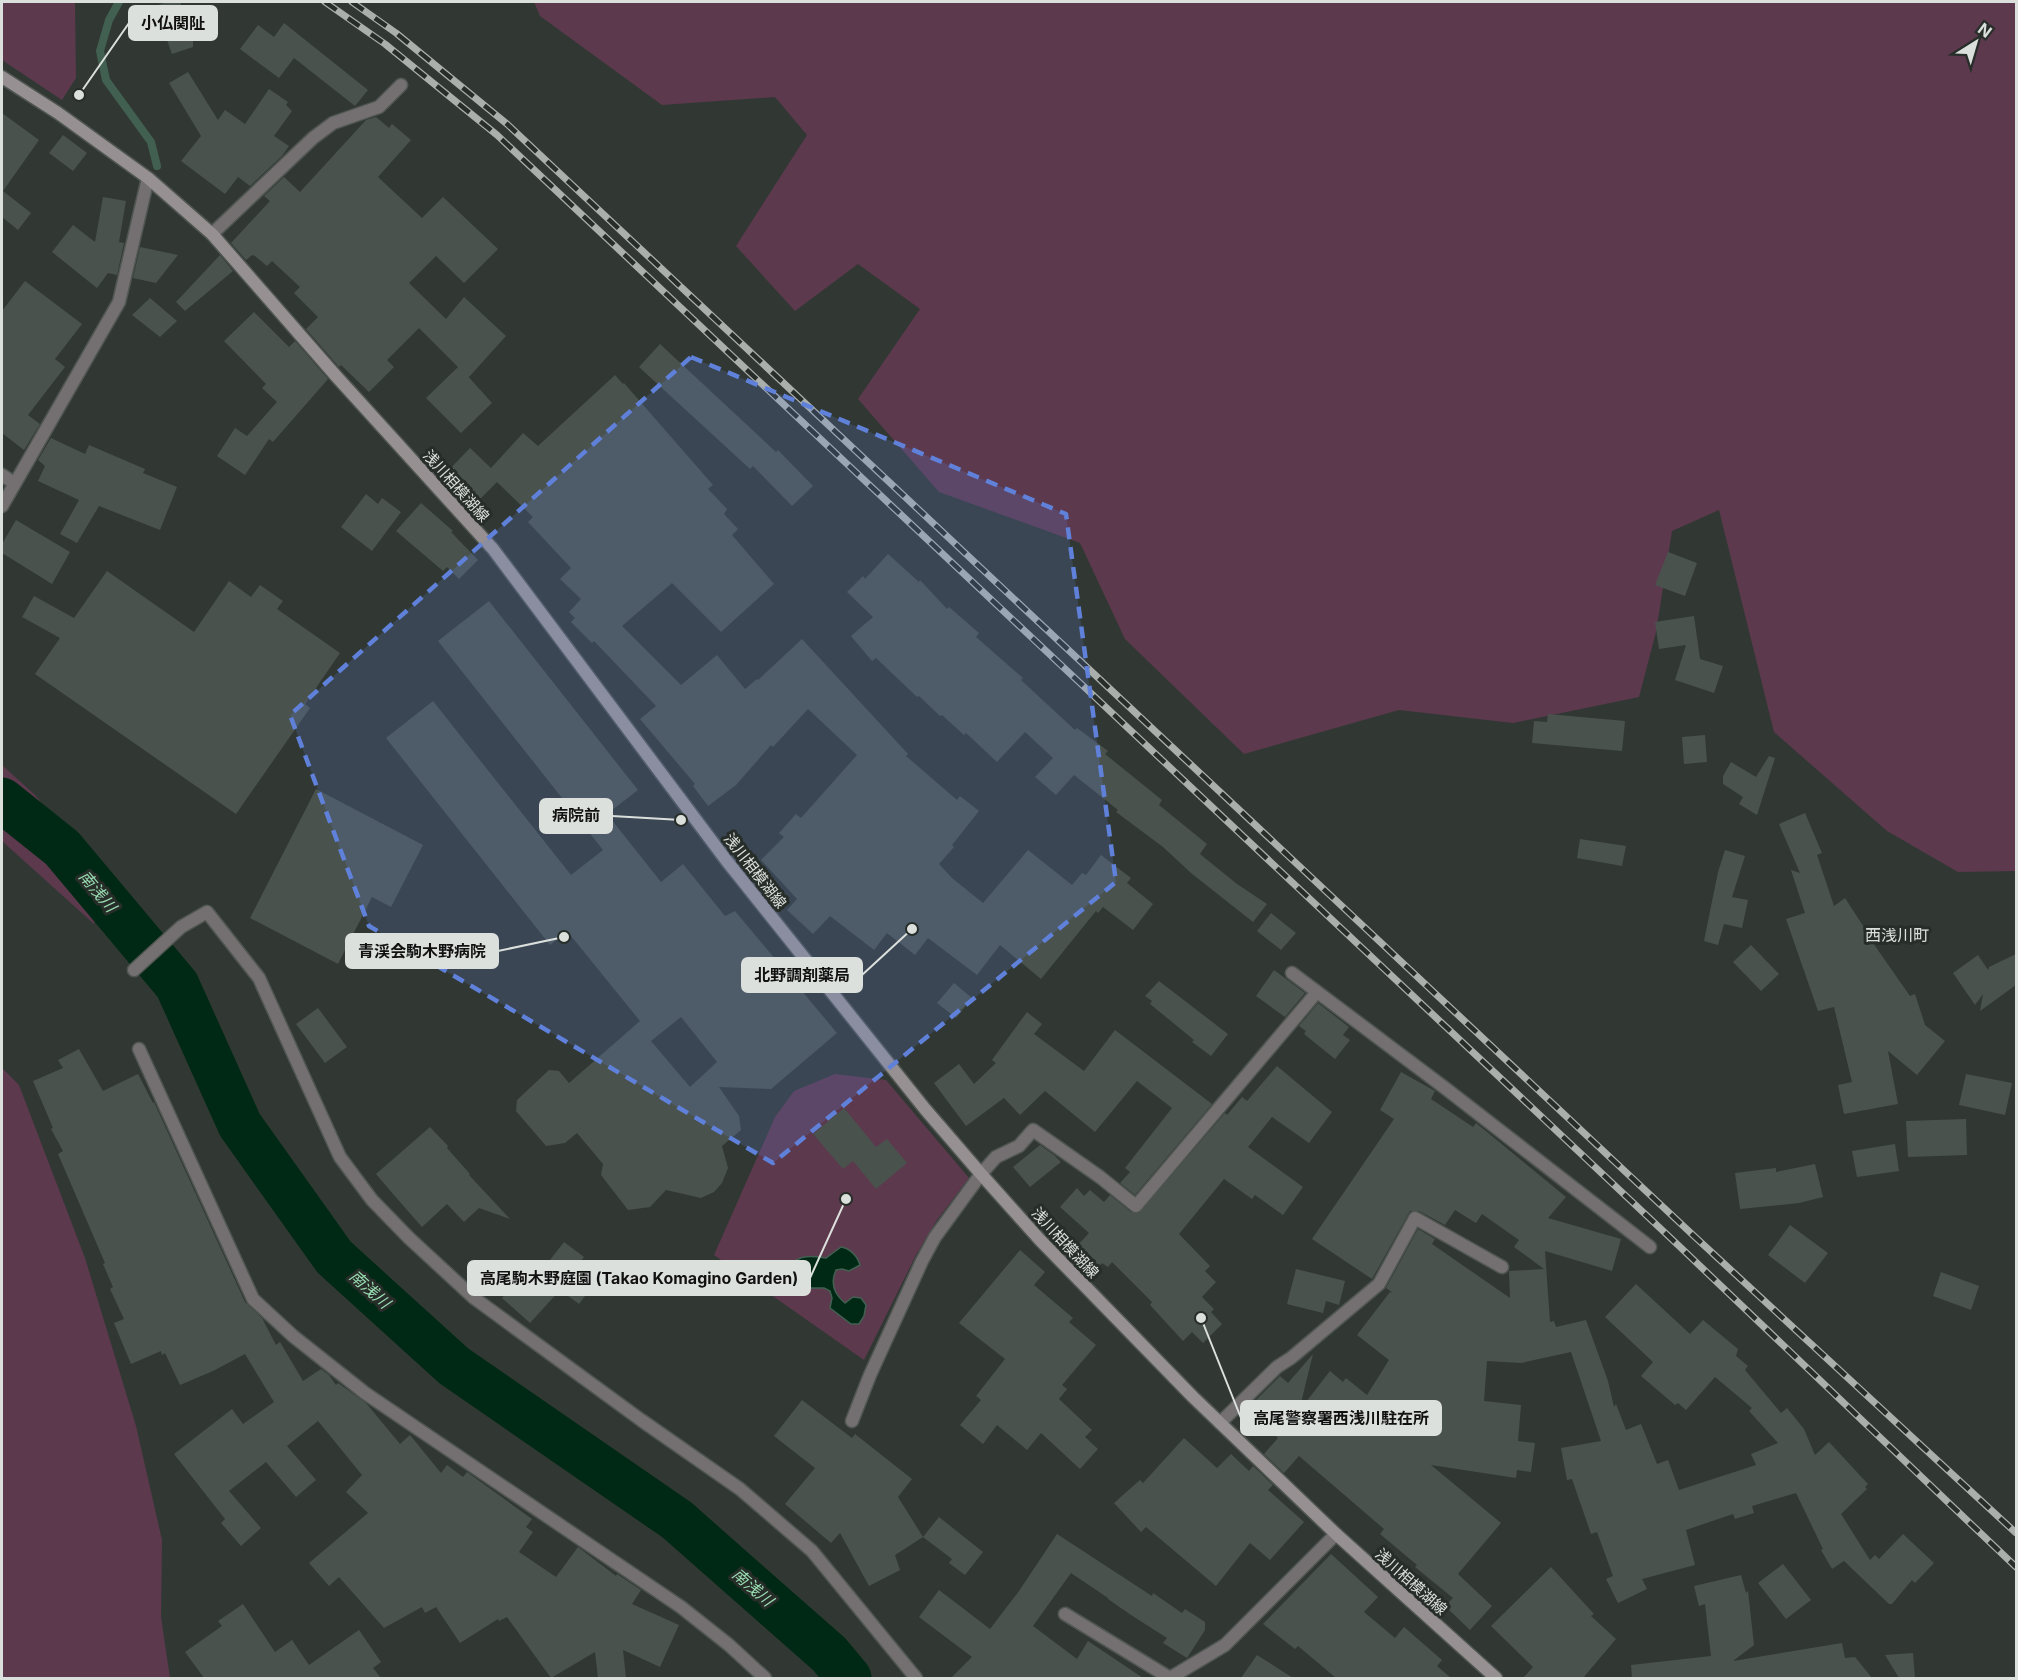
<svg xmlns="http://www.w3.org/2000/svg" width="2018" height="1680" font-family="Inter,'Noto Sans JP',sans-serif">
	<rect width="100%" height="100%" fill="#313833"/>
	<path fill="#5c394d" d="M 2,2 L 75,3 L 76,78 L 62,100 L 2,60 Z
		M 534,2 L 2016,2 L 2016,871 L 1958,872 L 1887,831 L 1774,732 L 1719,510 L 1672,531 L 1656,632 L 1639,697 L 1513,723 L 1399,710 L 1244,754 L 1125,639 L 1080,543 L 939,492 L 858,399 L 920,309 L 858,264 L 795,311 L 736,246 L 807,135 L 775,97 L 662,105 L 540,16 Z
		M 2,765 L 35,795 L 105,881 L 94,924 L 2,841 Z
		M 2,1068 L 19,1085 L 85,1258 L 136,1426 L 162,1540 L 161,1617 L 170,1678 L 2,1678 Z
		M 835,1074 L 886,1080 L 969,1178 L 937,1220 L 916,1255 L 864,1360 L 714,1255 L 775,1117 L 794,1091 Z"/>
	<path fill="#002915" stroke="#426051" stroke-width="1.5" d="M 841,1247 C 850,1248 858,1257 860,1265 L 849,1271 L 842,1269 L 836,1270 C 830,1283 834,1294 845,1303 L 853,1297 L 861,1298 L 866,1305 L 864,1316 L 859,1324 L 851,1324 L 830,1308 L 832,1298 L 830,1291 L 824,1288 L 809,1288 L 807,1285 L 808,1281 L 803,1277 L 793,1281 L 788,1278 L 784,1273 L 775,1272 L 772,1268 L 774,1263 L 778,1261 L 790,1266 C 799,1254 812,1256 826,1258 Z"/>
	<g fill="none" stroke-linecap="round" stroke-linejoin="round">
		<path stroke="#426051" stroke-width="8" d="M 119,2 L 109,20 L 100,51 L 106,80 L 151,142 L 157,166"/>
		<path stroke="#002915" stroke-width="45" d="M 2,800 L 62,848 L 177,985 L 240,1125 L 334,1257 L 454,1366 L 677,1520 L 829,1654 L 849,1678"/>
	</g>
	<path fill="#4a524d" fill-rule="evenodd" d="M 167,2 L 180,2 L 193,38 L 193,47 L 172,54 L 155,6 Z
		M 284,23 L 368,90 L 355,106 L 294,58 L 279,78 L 240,49 L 258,25 L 274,37 Z
		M 188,72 L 218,120 L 225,110 L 245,124 L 269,89 L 288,102 L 286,105 L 292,111 L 274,136 L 289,146 L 282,156 L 250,186 L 238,177 L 225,194 L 181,161 L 201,136 L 169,83 Z
		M 2,113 L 39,140 L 3,191 L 31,213 L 18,230 L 2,217 Z
		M 376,117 L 389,128 L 392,124 L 411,140 L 378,177 L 422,218 L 443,197 L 498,249 L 464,283 L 436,256 L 409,283 L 446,319 L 464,297 L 506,336 L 469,377 L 466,374 L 492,403 L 461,433 L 426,398 L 458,367 L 419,328 L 387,360 L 394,367 L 369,392 L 341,365 L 339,367 L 306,329 L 318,317 L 294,293 L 300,287 L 272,261 L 267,266 L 255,256 L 252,255 L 246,260 L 231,243 L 270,201 L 264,196 L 284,177 L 300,192 L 366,120 Z
		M 63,135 L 87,153 L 73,171 L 49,153 Z
		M 103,197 L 126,201 L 119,242 L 124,243 L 117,275 L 108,273 L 97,288 L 52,252 L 73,225 L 95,242 Z
		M 140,247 L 178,255 L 156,283 L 133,278 Z
		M 220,255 L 233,271 L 185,311 L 176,302 Z
		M 25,281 L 82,324 L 55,359 L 65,367 L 28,415 L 40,424 L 24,450 L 2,433 L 2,311 Z
		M 150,298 L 177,321 L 160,337 L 132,315 Z
		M 254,312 L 289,347 L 295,341 L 328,379 L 273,442 L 269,439 L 245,475 L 217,456 L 235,428 L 247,436 L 277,402 L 262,388 L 266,384 L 224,341 Z
		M 660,344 L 776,452 L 778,450 L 813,486 L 792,506 L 753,466 L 750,469 L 639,367 Z
		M 615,375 L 623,384 L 624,383 L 713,485 L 708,489 L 727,509 L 724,514 L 738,529 L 732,535 L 774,584 L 721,632 L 672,583 L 622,626 L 681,685 L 717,655 L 745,689 L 757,679 L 758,680 L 802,639 L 908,754 L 906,756 L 957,800 L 960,796 L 979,811 L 952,845 L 954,847 L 939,864 L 952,878 L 983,903 L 1028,850 L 1072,885 L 1082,873 L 1086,875 L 1101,855 L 1131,878 L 1127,883 L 1153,904 L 1133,930 L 1103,907 L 1098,913 L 1096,911 L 1041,979 L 1000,945 L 977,975 L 928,938 L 915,955 L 887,933 L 874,950 L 830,916 L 813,934 L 787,910 L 797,899 L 761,860 L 784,837 L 779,833 L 796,814 L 801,818 L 857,755 L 808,709 L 773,747 L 771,745 L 736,785 L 708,806 L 693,786 L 695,784 L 640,719 L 656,706 L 594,641 L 592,643 L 571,622 L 575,618 L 569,612 L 581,599 L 560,579 L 571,568 L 528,522 L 533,517 L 497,482 L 477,502 L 446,473 L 470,448 L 491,468 L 523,433 L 538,446 Z
		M 51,438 L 85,454 L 89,445 L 145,469 L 143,473 L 177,487 L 160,530 L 99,506 L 77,543 L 60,534 L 79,500 L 38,481 L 45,466 L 38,460 Z
		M 366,494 L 378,504 L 382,498 L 401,512 L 372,551 L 341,527 Z
		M 421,503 L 453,531 L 451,532 L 478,560 L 459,579 L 447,567 L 443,571 L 396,531 Z
		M 16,520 L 70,552 L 52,584 L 2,553 L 2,544 Z
		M 1668,552 L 1697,563 L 1685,596 L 1655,585 Z
		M 888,554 L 919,582 L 920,580 L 947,609 L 949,607 L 979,633 L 976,637 L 1023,678 L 1021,680 L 1075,730 L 1077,728 L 1108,751 L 1105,754 L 1162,800 L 1159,805 L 1207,844 L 1200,854 L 1237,884 L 1267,904 L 1253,922 L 1191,873 L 1163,847 L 1116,812 L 1118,810 L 1074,775 L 1056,795 L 1035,777 L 1053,758 L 1025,732 L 997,762 L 966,733 L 964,735 L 942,715 L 940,716 L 919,696 L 917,697 L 876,658 L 872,661 L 851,636 L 873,617 L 847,592 L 863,576 L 865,579 Z
		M 107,571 L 194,632 L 229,581 L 251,597 L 260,585 L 283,601 L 277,609 L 340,653 L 305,704 L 310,708 L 236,814 L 35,674 L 60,638 L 22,617 L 34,596 L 74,618 Z
		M 489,601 L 638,790 L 607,814 L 661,882 L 683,864 L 725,916 L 735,911 L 837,1033 L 771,1089 L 719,1087 L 739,1116 L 741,1130 L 722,1146 L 728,1168 L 722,1183 L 714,1192 L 701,1198 L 666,1190 L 650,1207 L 628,1210 L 601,1175 L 603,1164 L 577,1133 L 565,1143 L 546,1146 L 516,1111 L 517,1100 L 549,1070 L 559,1071 L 569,1083 L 640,1021 L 567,931 L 550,945 L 386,738 L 433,701 L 571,875 L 603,850 L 438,641 ZM 681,1017 L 717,1062 L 690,1087 L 651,1041 Z
		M 1694,616 L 1700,659 L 1723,666 L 1714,693 L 1675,680 L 1686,645 L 1659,649 L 1655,622 Z
		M 1548,714 L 1625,721 L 1622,751 L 1532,743 L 1534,721 L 1547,722 Z
		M 1705,735 L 1707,762 L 1684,764 L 1682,737 Z
		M 1769,756 L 1775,758 L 1757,815 L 1739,804 L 1743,797 L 1723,784 L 1723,776 L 1731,762 L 1756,777 Z
		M 316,789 L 423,845 L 391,907 L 372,897 L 338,964 L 250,918 Z
		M 1805,813 L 1822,853 L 1817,855 L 1834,906 L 1845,898 L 1867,932 L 1866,933 L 1910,996 L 1915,994 L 1925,1025 L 1945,1041 L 1917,1075 L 1888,1051 L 1898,1104 L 1844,1114 L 1838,1085 L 1852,1082 L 1834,1007 L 1818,1011 L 1786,919 L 1805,913 L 1791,870 L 1800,873 L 1779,824 Z
		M 1580,839 L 1626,846 L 1622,866 L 1577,858 Z
		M 1725,850 L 1745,856 L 1732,897 L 1748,900 L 1742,928 L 1724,924 L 1718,945 L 1704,941 L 1718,872 Z
		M 1271,913 L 1296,933 L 1281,950 L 1257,931 Z
		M 1751,945 L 1779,974 L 1761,991 L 1733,962 Z
		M 2016,954 L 2016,985 L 1980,1011 L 1983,994 L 1975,1005 L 1953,973 L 1978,955 L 1988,970 L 1989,967 Z
		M 1274,970 L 1305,993 L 1285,1017 L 1256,996 Z
		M 1159,981 L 1228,1034 L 1211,1056 L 1192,1042 L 1194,1040 L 1150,1004 L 1152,1001 L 1145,996 Z
		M 954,983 L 972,998 L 956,1018 L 937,1003 Z
		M 1318,1003 L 1349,1027 L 1343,1035 L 1350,1040 L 1335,1059 L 1304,1034 L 1306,1031 L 1299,1026 Z
		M 318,1008 L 347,1047 L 325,1063 L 296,1024 Z
		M 1027,1012 L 1042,1024 L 1034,1034 L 1084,1071 L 1115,1030 L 1212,1104 L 1135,1195 L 1120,1183 L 1130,1172 L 1125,1168 L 1172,1108 L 1137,1081 L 1095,1132 L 1045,1091 L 1020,1115 L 1004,1098 L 966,1126 L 934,1083 L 959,1064 L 974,1084 L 996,1063 L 992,1060 Z
		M 79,1049 L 103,1091 L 138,1074 L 153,1103 L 154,1102 L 245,1302 L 262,1318 L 276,1345 L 280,1342 L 303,1381 L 321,1369 L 329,1375 L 336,1385 L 338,1383 L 366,1403 L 400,1444 L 410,1435 L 441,1473 L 447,1465 L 463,1477 L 467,1472 L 532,1519 L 526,1527 L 533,1532 L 519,1552 L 556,1577 L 578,1547 L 616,1576 L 617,1574 L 641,1590 L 632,1604 L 679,1625 L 660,1667 L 623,1650 L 626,1678 L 598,1678 L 595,1652 L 551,1678 L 507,1617 L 499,1621 L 498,1619 L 460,1643 L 436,1607 L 425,1613 L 422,1607 L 384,1628 L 339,1577 L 329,1586 L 309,1563 L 368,1513 L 346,1492 L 362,1475 L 318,1421 L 287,1446 L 316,1480 L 296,1497 L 266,1462 L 229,1491 L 261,1528 L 241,1546 L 221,1523 L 225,1519 L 174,1454 L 232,1409 L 243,1424 L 274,1402 L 245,1354 L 213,1371 L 180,1385 L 165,1353 L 162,1355 L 161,1351 L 131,1364 L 114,1323 L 124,1319 L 110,1289 L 113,1287 L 103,1264 L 105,1263 L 58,1154 L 63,1151 L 51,1129 L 53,1128 L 33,1081 L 63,1068 L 58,1060 Z
		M 1277,1066 L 1332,1112 L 1309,1143 L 1272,1117 L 1248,1147 L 1303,1187 L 1283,1215 L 1255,1195 L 1252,1199 L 1224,1179 L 1179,1234 L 1210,1266 L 1205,1271 L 1216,1282 L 1202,1297 L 1214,1309 L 1211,1312 L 1222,1324 L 1203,1343 L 1192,1332 L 1183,1341 L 1150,1305 L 1152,1302 L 1112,1262 L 1108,1267 L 1102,1263 L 1099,1267 L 1076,1247 L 1089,1233 L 1060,1207 L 1077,1188 L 1084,1196 L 1090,1190 L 1104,1202 L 1110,1195 L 1131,1212 L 1139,1213 L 1225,1113 L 1227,1115 L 1242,1097 L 1247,1101 Z
		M 1401,1072 L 1435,1091 L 1431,1099 L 1473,1127 L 1476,1123 L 1566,1197 L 1548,1218 L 1621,1239 L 1612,1271 L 1545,1251 L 1550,1322 L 1554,1321 L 1556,1327 L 1586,1320 L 1608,1381 L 1614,1407 L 1616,1404 L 1626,1430 L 1641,1424 L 1657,1464 L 1668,1460 L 1679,1490 L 1756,1465 L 1751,1454 L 1778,1443 L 1749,1411 L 1752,1408 L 1715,1377 L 1686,1410 L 1678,1403 L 1675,1405 L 1641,1376 L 1653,1362 L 1605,1317 L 1636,1284 L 1690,1334 L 1703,1320 L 1738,1349 L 1736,1356 L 1748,1366 L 1745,1370 L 1781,1413 L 1787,1408 L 1804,1429 L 1815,1455 L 1829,1442 L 1868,1484 L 1865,1487 L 1867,1489 L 1841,1514 L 1870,1560 L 1875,1555 L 1879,1559 L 1903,1534 L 1934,1563 L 1915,1583 L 1912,1580 L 1892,1604 L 1889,1604 L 1844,1561 L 1832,1569 L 1821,1550 L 1823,1549 L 1796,1493 L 1752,1506 L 1754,1513 L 1735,1519 L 1733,1514 L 1686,1530 L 1695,1565 L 1642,1579 L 1647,1589 L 1618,1603 L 1606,1579 L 1613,1576 L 1597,1532 L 1591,1534 L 1572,1479 L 1567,1480 L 1561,1448 L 1601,1441 L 1571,1352 L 1521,1363 L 1487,1361 L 1484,1401 L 1521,1405 L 1518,1441 L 1535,1443 L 1531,1472 L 1517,1470 L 1516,1478 L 1431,1465 L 1501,1523 L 1458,1574 L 1492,1606 L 1470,1630 L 1445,1606 L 1453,1598 L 1415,1567 L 1417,1565 L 1380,1534 L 1384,1529 L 1299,1456 L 1284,1473 L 1264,1454 L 1278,1438 L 1246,1410 L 1280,1376 L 1288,1383 L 1313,1354 L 1299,1411 L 1330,1371 L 1343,1382 L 1346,1378 L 1367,1395 L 1389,1360 L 1357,1335 L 1390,1292 L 1393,1293 L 1386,1288 L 1418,1229 L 1435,1239 L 1432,1244 L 1510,1298 L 1509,1271 L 1544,1269 L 1514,1247 L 1519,1240 L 1482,1214 L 1476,1223 L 1455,1210 L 1445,1225 L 1419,1211 L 1410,1211 L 1372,1279 L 1312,1239 L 1394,1119 L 1380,1110 Z
		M 1966,1074 L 2012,1083 L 2005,1115 L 1959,1105 Z
		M 844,1108 L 876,1147 L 887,1139 L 907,1163 L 876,1189 L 853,1161 L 843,1169 L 813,1134 Z
		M 1966,1119 L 1967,1155 L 1908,1157 L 1906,1121 Z
		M 430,1127 L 448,1146 L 447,1148 L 470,1174 L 469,1175 L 510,1219 L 479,1208 L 464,1222 L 447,1204 L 422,1227 L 393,1194 L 376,1174 Z
		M 1895,1144 L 1899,1171 L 1857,1177 L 1852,1151 Z
		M 1040,1145 L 1054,1155 L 1061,1162 L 1030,1187 L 1013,1167 Z
		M 1815,1164 L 1823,1197 L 1799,1203 L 1740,1209 L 1735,1173 L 1776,1168 L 1776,1172 Z
		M 1790,1225 L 1828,1253 L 1805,1283 L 1768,1255 Z
		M 564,1242 L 584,1257 L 581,1261 L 600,1276 L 579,1304 L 560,1290 L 530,1323 L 502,1298 L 523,1274 L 532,1283 Z
		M 1020,1250 L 1045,1272 L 1034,1285 L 1073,1318 L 1069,1322 L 1096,1345 L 1062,1385 L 1067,1389 L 1059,1399 L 1092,1430 L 1085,1437 L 1098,1449 L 1080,1469 L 1041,1433 L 1027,1450 L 997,1425 L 983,1444 L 960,1425 L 981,1400 L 976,1396 L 1005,1359 L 959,1323 Z
		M 1296,1269 L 1345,1281 L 1339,1305 L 1326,1301 L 1323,1313 L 1287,1304 Z
		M 1941,1272 L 1979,1286 L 1971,1310 L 1933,1296 Z
		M 802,1400 L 852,1438 L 855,1434 L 912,1479 L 898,1497 L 923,1537 L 939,1517 L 983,1552 L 965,1575 L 949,1563 L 952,1559 L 923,1537 L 895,1555 L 900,1570 L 869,1586 L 840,1533 L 831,1543 L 785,1504 L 815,1468 L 774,1436 Z
		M 1184,1438 L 1217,1468 L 1231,1454 L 1249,1471 L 1253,1466 L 1273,1485 L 1268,1490 L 1304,1522 L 1270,1560 L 1250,1543 L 1216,1586 L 1146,1527 L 1141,1532 L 1114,1503 L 1140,1480 L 1143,1483 Z
		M 1057,1534 L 1152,1596 L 1153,1593 L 1182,1613 L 1185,1609 L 1205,1622 L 1205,1630 L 1187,1658 L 1163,1643 L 1167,1638 L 1131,1615 L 1108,1599 L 1108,1598 L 1071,1573 L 1033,1626 L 1077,1659 L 1088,1641 L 1143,1678 L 951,1678 L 972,1657 L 919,1617 L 939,1590 L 990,1629 L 1019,1591 Z
		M 1331,1554 L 1378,1597 L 1364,1612 L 1395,1638 L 1404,1627 L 1442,1660 L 1437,1666 L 1451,1678 L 1336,1678 L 1298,1646 L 1295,1649 L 1263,1624 Z
		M 1783,1564 L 1811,1600 L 1786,1619 L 1758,1583 Z
		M 1551,1567 L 1594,1614 L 1591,1616 L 1616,1639 L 1583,1678 L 1523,1678 L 1533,1667 L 1491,1626 Z
		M 1741,1575 L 1746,1593 L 1748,1591 L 1754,1645 L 1733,1661 L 1842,1643 L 1845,1658 L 1855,1657 L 1872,1678 L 1632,1678 L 1631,1665 L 1711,1656 L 1705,1604 L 1699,1606 L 1694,1586 Z
		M 243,1604 L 275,1652 L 292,1640 L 309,1665 L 359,1630 L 381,1662 L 373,1668 L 381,1678 L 204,1678 L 185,1652 L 222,1626 L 218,1621 Z
		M 1913,1653 L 1915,1678 L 1899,1678 L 1885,1655 Z
		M 1257,1655 L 1293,1678 L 1241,1678 Z"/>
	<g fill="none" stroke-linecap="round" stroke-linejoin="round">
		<defs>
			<path id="street" d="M 212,234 L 313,138 L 333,123 L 379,107 L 401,85
				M 2,475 L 14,483
				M 2,506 L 119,302 L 148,178
				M 134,970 L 181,927 L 207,912 L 259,978 L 340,1157 L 372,1200 L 409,1238 L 474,1298 L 641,1420 L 740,1489 L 812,1551 L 916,1678
				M 1292,973 L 1445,1088 L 1650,1247
				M 139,1049 L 253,1299 L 293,1336 L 365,1393 L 681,1607 L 729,1645 L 765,1678
				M 852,1421 L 870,1375 L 922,1261 L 935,1237 L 981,1174 L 996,1157 L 1019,1146 L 1033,1130 L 1100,1177 L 1136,1206 L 1317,992
				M 1220,1423 L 1277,1367 L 1291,1358 L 1379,1284 L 1415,1218 L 1502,1267
				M 1065,1614 L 1170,1678 L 1225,1645 L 1336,1534"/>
			<path id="secondary" d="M 2,77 L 58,113 L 148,178 L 212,234 L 336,376 L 493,549 L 726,860 L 925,1109 L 981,1174 L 1040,1240 L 1193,1397 L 1336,1534 L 1496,1678"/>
		</defs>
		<use href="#street" stroke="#505652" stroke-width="15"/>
		<use href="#secondary" stroke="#505652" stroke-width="15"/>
		<use href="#street" stroke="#747072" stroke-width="12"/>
		<use href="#secondary" stroke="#969093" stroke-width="12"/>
		<defs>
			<path id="rail" d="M 325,2 L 385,44 L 497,135 L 1678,1245 L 2016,1567
				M 352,2 L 396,33 L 507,124 L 1694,1236 L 2016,1533"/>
		</defs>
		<use href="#rail" stroke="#abafac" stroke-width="7"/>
		<use href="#rail" stroke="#272e29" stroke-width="4.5" stroke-dasharray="14" stroke-linecap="butt"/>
	</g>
	<path fill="#6081da" fill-opacity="0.2" stroke="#6081da" stroke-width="4.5" stroke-dasharray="12 8" stroke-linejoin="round" d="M 691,357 L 1066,514 L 1116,882 L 773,1163 L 369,926 L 290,715 Z"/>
	<g text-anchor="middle" stroke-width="6" stroke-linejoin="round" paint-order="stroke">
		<g font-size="15" fill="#dce0dd" stroke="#272e29">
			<text transform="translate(456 486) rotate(48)" y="5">浅川相模湖線</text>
			<text transform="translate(755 871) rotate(52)" y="5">浅川相模湖線</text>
			<text transform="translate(1065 1243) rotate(47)" y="5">浅川相模湖線</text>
			<text transform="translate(1411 1582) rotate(42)" y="5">浅川相模湖線</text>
		</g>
		<g font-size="16" font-style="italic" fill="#9addb3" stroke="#272e29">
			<text transform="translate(98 891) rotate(50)" y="6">南浅川</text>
			<text transform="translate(370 1289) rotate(42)" y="6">南浅川</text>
			<text transform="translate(753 1587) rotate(41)" y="6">南浅川</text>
		</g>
		<g font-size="16" fill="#dce0dd" stroke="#272e29">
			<text x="1897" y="941">西浅川町</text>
		</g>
	</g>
	<path fill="none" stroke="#dce0dd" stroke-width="2" d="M79 95L129 23M681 820L612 816M564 937L498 951M912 929L862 975M846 1199L810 1278M1201 1318L1241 1418"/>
	<g fill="#dce0dd" stroke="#272e29" stroke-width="2">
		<circle cx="79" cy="95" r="6"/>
		<circle cx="681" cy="820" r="6"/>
		<circle cx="564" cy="937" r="6"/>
		<circle cx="912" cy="929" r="6"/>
		<circle cx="846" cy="1199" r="6"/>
		<circle cx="1201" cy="1318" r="6"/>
	</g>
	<g fill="#dce0dd" stroke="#dce0dd" stroke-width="2">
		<rect x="129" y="6" width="88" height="34" rx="6"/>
		<rect x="540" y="799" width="72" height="34" rx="6"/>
		<rect x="346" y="934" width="152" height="34" rx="6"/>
		<rect x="742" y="958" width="120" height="34" rx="6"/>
		<rect x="468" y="1261" width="342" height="34" rx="6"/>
		<rect x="1241" y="1401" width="200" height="34" rx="6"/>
	</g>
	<g font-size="16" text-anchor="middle" font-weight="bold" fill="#111">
		<text x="173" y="29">小仏関阯</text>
		<text x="576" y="821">病院前</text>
		<text x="422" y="957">青渓会駒木野病院</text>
		<text x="802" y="981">北野調剤薬局</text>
		<text x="639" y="1284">高尾駒木野庭園 (Takao Komagino Garden)</text>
		<text x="1341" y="1424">高尾警察署西浅川駐在所</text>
	</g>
	<rect width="2018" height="1680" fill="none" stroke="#dce0dd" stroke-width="6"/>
	<g transform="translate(1976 42) rotate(37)" stroke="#272e29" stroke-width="4.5" paint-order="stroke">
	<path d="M0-4.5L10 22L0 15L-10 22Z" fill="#dce0dd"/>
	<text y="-9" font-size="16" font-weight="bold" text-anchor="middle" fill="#dce0dd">N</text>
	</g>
</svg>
